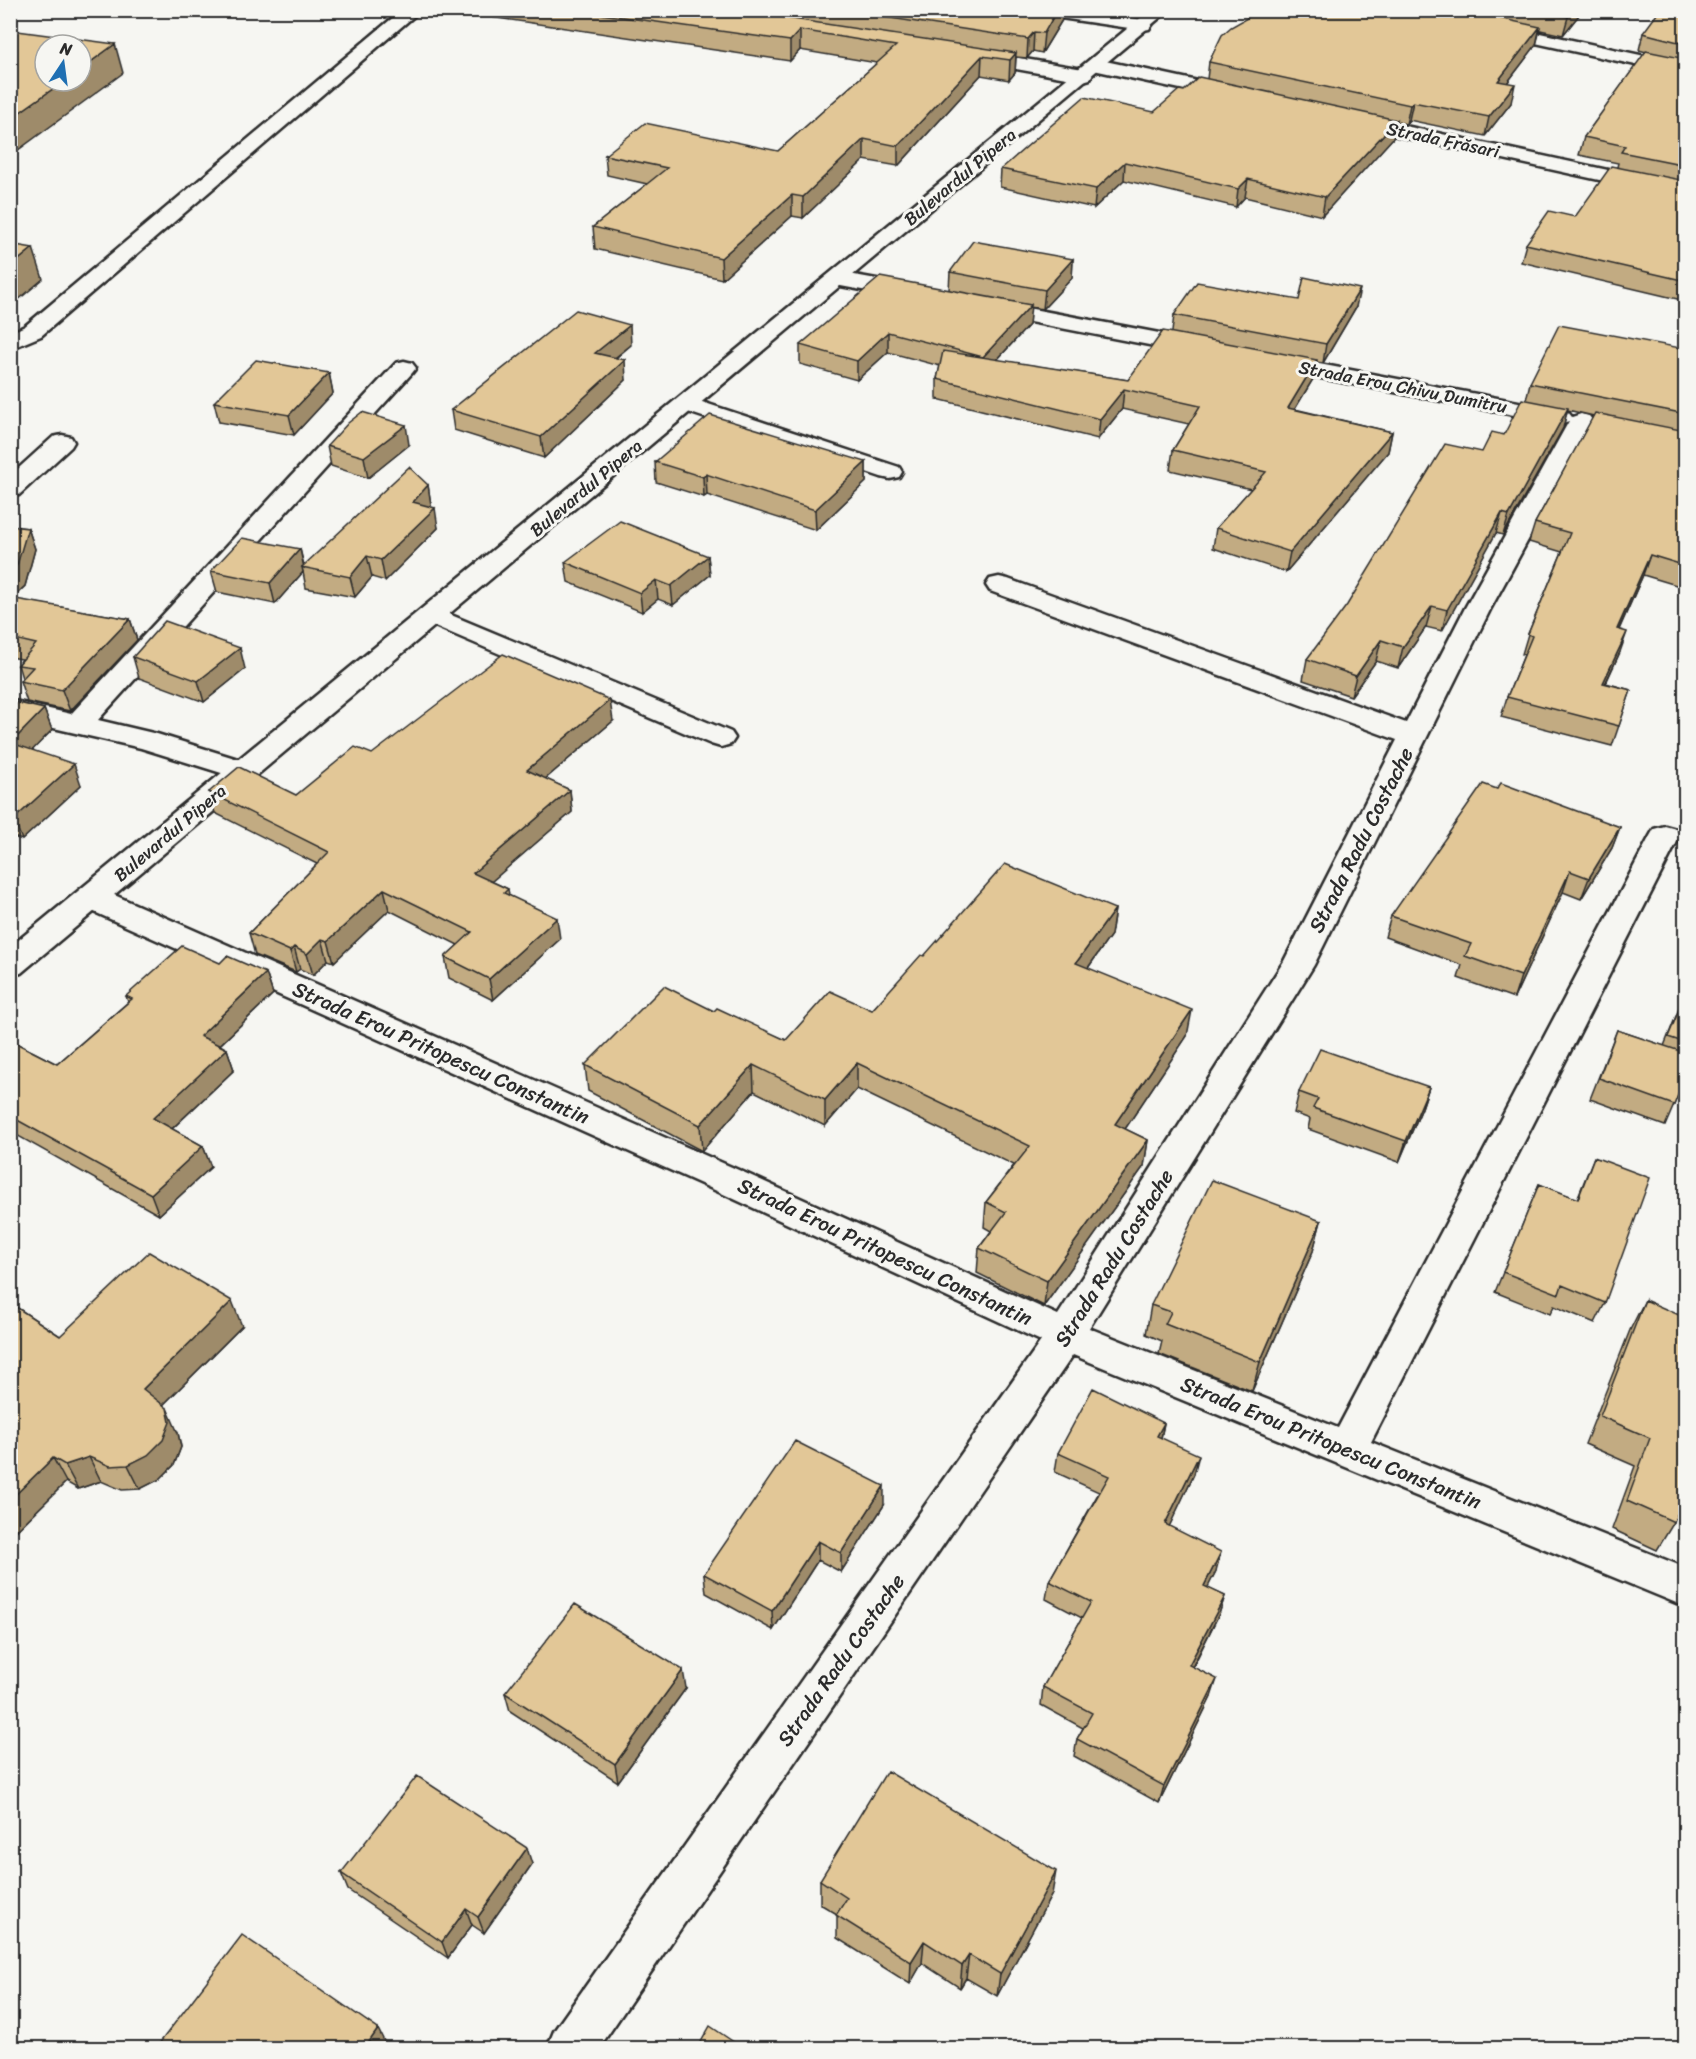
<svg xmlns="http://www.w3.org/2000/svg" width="1696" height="2059" font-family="Sriracha,sans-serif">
	<rect width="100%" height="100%" fill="#f6f6f2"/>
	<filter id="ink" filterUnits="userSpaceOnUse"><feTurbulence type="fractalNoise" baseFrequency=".0167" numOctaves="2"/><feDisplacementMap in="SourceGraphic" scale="12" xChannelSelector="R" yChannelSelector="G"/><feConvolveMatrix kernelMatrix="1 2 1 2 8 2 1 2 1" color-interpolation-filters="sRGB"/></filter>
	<g filter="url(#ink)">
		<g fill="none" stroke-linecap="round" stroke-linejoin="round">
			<defs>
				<path id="minor" d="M 402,10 L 421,10 L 41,336 L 10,349 L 10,333 L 25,326 Z
					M 1032,10 L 1080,10 L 1143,20 L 1149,21 L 1152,25 L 1149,29 L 1143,30 L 1040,15 Z
					M 1399,10 L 1434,10 L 1686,65 L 1686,76 L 1407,15 Z
					M 972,50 L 1083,69 L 1090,71 L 1092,75 L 1090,79 L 1083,81 L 966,60 L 963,56 L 966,52 Z
					M 1096,59 L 1235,89 L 1242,91 L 1244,95 L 1242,99 L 1235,101 L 1089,69 L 1087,65 L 1089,61 Z
					M 1350,114 L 1686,187 L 1686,199 L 1343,124 L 1340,120 L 1343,116 Z
					M 838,272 L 915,286 L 923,288 L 926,293 L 923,298 L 915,300 L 830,284 L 827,279 L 830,274 Z
					M 986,300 L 1201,341 L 1209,343 L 1212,348 L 1209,353 L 1201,355 L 978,312 L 975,307 L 978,302 Z
					M 1272,355 L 1560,410 L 1568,412 L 1572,417 L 1581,414 L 1589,416 L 1593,421 L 1491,608 L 1314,965 L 1089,1328 L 1338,1428 L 1650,836 L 1654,829 L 1665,826 L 1676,829 L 1680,836 L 1371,1442 L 1686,1568 L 1686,1607 L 1073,1355 L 599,2048 L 547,2048 L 554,2031 L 1041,1341 L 719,1192 L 81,906 L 76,898 L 81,890 L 92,887 L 103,890 L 743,1172 L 1058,1315 L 1284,961 L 1397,740 L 990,591 L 986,585 L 990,579 L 999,577 L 1008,579 L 1406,723 L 1465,608 L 1569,421 L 1560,424 L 1264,367 L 1261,362 L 1264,357 Z
					M 404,361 L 412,363 L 416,368 L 412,373 L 98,720 L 157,734 L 254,764 L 259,771 L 254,778 L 244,780 L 141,748 L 10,718 L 10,700 L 71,714 L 396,363 Z
					M 687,397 L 899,467 L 902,472 L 899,477 L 890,479 L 881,477 L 679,409 L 675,404 L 679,399 Z
					M 62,435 L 71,437 L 74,442 L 71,447 L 19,495 L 10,497 L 10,476 L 53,437 Z
					M 432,607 L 731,732 L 735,738 L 731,744 L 721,747 L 711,744 L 423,621 L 419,615 L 423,609 Z"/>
				<path id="secondary" d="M 1150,10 L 1169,10 L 21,973 L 10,976 L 10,947 Z"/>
			</defs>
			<use href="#minor" stroke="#2b2b2b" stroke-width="5"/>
			<use href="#secondary" stroke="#2b2b2b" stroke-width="5"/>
			<use href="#minor" fill="#f6f6f2" fill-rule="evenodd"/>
			<use href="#secondary" fill="#f6f6f2" fill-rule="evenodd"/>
		</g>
		<path fill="#c2ab82" stroke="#2b2b2b" stroke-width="1.5" d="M 443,10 L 1062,10 L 1062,20 L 1042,53 L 1033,51 L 1027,58 L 1016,57 L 1015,73 L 1009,80 L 981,75 L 898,166 L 864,160 L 803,218 L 792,216 L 722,279 L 595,249 L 593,227 L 647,184 L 607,175 L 605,155 L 778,151 L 877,63 L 800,50 L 790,61 Z
			M 1261,10 L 1583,10 L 1563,35 L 1540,30 L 1536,45 L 1507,83 L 1511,103 L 1485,136 L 1409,120 L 1406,124 L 1396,122 L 1393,138 L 1322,216 L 1245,197 L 1236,207 L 1124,180 L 1094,208 L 1000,187 L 1001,169 L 1154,112 L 1184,91 L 1207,79 L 1209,62 Z
			M 1686,10 L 1686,301 L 1521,262 L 1526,244 L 1575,217 L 1617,167 L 1618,163 L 1579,155 L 1584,137 L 1646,52 L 1639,50 L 1643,33 Z
			M 1073,259 L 1072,278 L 1043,309 L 1030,307 L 1029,325 L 997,360 L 1128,380 L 1172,332 L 1174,315 L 1299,300 L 1356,307 L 1323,363 L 1316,362 L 1313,379 L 1295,409 L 1392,432 L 1388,452 L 1286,572 L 1213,548 L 1216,528 L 1251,489 L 1170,470 L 1173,450 L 1189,424 L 1122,409 L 1098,439 L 937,399 L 937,379 L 940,366 L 888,352 L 857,380 L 800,364 L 800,345 L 949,290 L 950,272 Z
			M 631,345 L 616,358 L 626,380 L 544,458 L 454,430 L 451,410 Z
			M 1686,349 L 1686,588 L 1643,575 L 1619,630 L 1620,652 L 1606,683 L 1631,690 L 1612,746 L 1501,717 L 1507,697 L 1524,655 L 1522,654 L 1528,634 L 1562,552 L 1529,542 L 1535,523 L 1594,416 L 1567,410 L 1563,428 L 1503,535 L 1496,533 L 1442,631 L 1426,627 L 1398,668 L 1376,661 L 1351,696 L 1303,680 L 1307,659 L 1482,452 L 1504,435 L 1526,400 L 1530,383 Z
			M 329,373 L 333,393 L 294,435 L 219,422 L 214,402 Z
			M 409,445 L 368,478 L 331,466 L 327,446 Z
			M 655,462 L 866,462 L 866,482 L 816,530 L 707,495 L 704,497 L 656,482 Z
			M 428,485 L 431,505 L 430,507 L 438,528 L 385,581 L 372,577 L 355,597 L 306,588 L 303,572 L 275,604 L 217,592 L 211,571 L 300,549 L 304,565 Z
			M 10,526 L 28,528 L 35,549 L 25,586 L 12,599 L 130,619 L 137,640 L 70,711 L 27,702 L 20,681 L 22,678 L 18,665 L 22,659 L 10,657 Z
			M 708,556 L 710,575 L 673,605 L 658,599 L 642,612 L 568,582 L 565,562 Z
			M 133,657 L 245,669 L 204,702 L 139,678 Z
			M 10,701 L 44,709 L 52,730 L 32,750 L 81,785 L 22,840 L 10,836 Z
			M 613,721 L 545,779 L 570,790 L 572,812 L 491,881 L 508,889 L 509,895 L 560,939 L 493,1000 L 449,978 L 445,957 L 458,945 L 389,910 L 334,962 L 328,960 L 313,975 L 300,969 L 296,972 L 255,955 L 249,933 L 317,864 L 215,813 L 209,792 L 296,795 L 372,754 Z
			M 1497,789 L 1620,827 L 1612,848 L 1581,899 L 1563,892 L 1514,998 L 1458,978 L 1462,965 L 1385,937 L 1391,916 Z
			M 1115,909 L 1111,935 L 1088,968 L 1187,1036 L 1125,1129 L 1148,1140 L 1144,1166 L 1044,1306 L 977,1273 L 979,1248 L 991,1231 L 984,1227 L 986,1202 L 1014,1165 L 857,1089 L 825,1126 L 754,1091 L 702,1151 L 588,1091 L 585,1065 L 714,1011 L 786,1040 L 872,1010 L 924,956 Z
			M 220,963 L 266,973 L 273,994 L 220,1045 L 227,1049 L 234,1070 L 172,1129 L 203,1146 L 211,1167 L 159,1215 L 15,1134 L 10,1137 L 10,1040 L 57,1064 L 128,1002 L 126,996 Z
			M 1686,991 L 1686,1075 L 1674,1105 L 1665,1126 L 1590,1099 L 1617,1030 L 1664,1046 Z
			M 1429,1087 L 1422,1108 L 1399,1162 L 1308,1129 L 1310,1119 L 1294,1113 L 1299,1092 Z
			M 1594,1157 L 1605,1303 L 1595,1323 L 1554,1306 L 1550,1314 L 1495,1292 L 1539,1184 L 1577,1199 Z
			M 1321,1221 L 1313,1251 L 1252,1391 L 1159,1354 L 1162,1341 L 1146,1334 L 1151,1305 Z
			M 1645,1300 L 1674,1522 L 1657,1550 L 1612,1529 L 1635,1466 L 1585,1444 L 1630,1330 Z
			M 10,1303 L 60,1336 L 242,1326 L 163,1405 L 178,1433 L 181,1447 L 174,1465 L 160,1479 L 140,1489 L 122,1490 L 101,1481 L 78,1489 L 66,1482 L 10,1537 Z
			M 1164,1423 L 1161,1438 L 1194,1474 L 1169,1526 L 1216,1571 L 1207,1588 L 1225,1596 L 1219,1614 L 1193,1667 L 1211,1697 L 1159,1803 L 1074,1756 L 1077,1739 L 1083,1728 L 1041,1705 L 1043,1687 L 1082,1618 L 1046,1599 L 1049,1581 L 1099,1492 L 1055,1472 L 1058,1453 Z
			M 884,1505 L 841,1572 L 818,1560 L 773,1630 L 706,1593 L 704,1574 Z
			M 686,1688 L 618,1782 L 510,1711 L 505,1693 Z
			M 532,1864 L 484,1933 L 472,1925 L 448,1958 L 348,1890 L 341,1873 Z
			M 820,1880 L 1052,1894 L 997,1996 L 966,1978 L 960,1988 L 922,1963 L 910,1984 L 837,1938 L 837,1914 L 820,1904 Z"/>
		<path fill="#9e8b6a" stroke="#2b2b2b" stroke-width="1.5" d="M 1057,10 L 1062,10 L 1062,20 L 1042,53 L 1044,33 Z
			M 1573,10 L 1583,10 L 1563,35 L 1568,17 Z
			M 1540,27 L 1536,45 L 1494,100 L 1498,81 Z
			M 800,30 L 800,50 L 790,61 L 790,41 Z
			M 1034,32 L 1033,51 L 1027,58 L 1028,39 Z
			M 115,44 L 123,73 L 10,156 L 10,119 L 64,81 L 81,81 L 81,69 Z
			M 1016,53 L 1015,73 L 1009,80 L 1010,60 Z
			M 982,56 L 981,75 L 898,166 L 898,146 Z
			M 1515,84 L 1511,103 L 1485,136 L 1489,117 Z
			M 1413,102 L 1409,120 L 1406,124 L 1410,105 Z
			M 1397,120 L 1393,138 L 1322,216 L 1325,197 Z
			M 864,139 L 864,160 L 803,218 L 803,197 Z
			M 1125,162 L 1124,180 L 1094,208 L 1096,189 Z
			M 1248,179 L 1245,197 L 1236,207 L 1238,189 Z
			M 792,195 L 792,216 L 722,279 L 721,258 Z
			M 33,248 L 43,279 L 10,307 L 10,267 Z
			M 1073,259 L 1072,278 L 1043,309 L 1045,290 Z
			M 1360,289 L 1356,307 L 1323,363 L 1326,344 Z
			M 1031,305 L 1029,325 L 982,376 L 983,357 Z
			M 630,325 L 631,345 L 597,372 L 595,353 Z
			M 888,332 L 888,352 L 857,380 L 857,361 Z
			M 625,360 L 626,380 L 544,458 L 541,437 Z
			M 1317,360 L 1313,379 L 1284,427 L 1288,408 Z
			M 329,373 L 333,393 L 294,435 L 289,415 Z
			M 1124,389 L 1122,409 L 1098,439 L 1100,419 Z
			M 1568,408 L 1563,428 L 1503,535 L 1509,515 Z
			M 406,425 L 409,445 L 368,478 L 364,457 Z
			M 1392,432 L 1388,452 L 1286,572 L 1290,552 Z
			M 866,462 L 866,482 L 816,530 L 815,510 Z
			M 706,474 L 707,495 L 704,497 L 703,477 Z
			M 428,485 L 431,505 L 417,523 L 413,502 Z
			M 435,508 L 438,528 L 385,581 L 381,560 Z
			M 1502,513 L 1496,533 L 1442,631 L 1447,610 Z
			M 28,528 L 35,549 L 25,586 L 10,600 L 10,572 Z
			M 300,549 L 304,568 L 302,567 L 303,572 L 275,604 L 270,583 Z
			M 1650,555 L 1643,575 L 1610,649 L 1617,629 Z
			M 367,556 L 372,577 L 355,597 L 350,577 Z
			M 708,556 L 710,575 L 673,605 L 671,586 Z
			M 656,580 L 658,599 L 642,612 L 640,593 Z
			M 1432,606 L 1426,627 L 1398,668 L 1403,647 Z
			M 130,619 L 137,640 L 70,711 L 62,690 Z
			M 1627,632 L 1620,652 L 1596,703 L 1603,683 Z
			M 1381,640 L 1376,661 L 1351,696 L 1356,676 Z
			M 240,648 L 245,669 L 204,702 L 198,681 Z
			M 610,700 L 613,721 L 530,792 L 527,770 Z
			M 44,709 L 52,730 L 19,764 L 11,743 Z
			M 74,764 L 81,785 L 22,840 L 14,819 Z
			M 570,790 L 572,812 L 477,894 L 473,873 Z
			M 1620,827 L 1612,848 L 1581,899 L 1589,878 Z
			M 1570,871 L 1563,892 L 1514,998 L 1521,976 Z
			M 384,889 L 389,910 L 334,962 L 328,941 Z
			M 1115,909 L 1111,935 L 1073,989 L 1076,963 Z
			M 557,918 L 560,939 L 493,1000 L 489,979 Z
			M 322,939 L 328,960 L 313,975 L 307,954 Z
			M 294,947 L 300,969 L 296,972 L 290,951 Z
			M 266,973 L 273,994 L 207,1057 L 200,1036 Z
			M 1192,1010 L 1187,1036 L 1111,1150 L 1115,1124 Z
			M 227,1049 L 234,1070 L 161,1139 L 153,1118 Z
			M 857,1063 L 857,1089 L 825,1126 L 825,1100 Z
			M 753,1065 L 754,1091 L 702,1151 L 700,1125 Z
			M 1429,1087 L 1422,1108 L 1399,1162 L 1406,1141 Z
			M 10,1124 L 15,1134 L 10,1137 Z
			M 1148,1140 L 1144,1166 L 1044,1306 L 1047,1281 Z
			M 203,1146 L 211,1167 L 159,1215 L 151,1194 Z
			M 1321,1221 L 1313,1251 L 1252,1391 L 1260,1362 Z
			M 232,1301 L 242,1326 L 154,1414 L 143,1389 Z
			M 167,1408 L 178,1433 L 181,1447 L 174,1465 L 160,1479 L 140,1489 L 128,1465 Z
			M 1164,1423 L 1160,1443 L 1157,1436 Z
			M 1199,1455 L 1194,1474 L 1161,1544 L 1165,1524 Z
			M 89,1457 L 101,1481 L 78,1489 L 65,1465 Z
			M 53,1458 L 66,1482 L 10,1537 L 10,1500 Z
			M 884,1486 L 884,1505 L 841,1572 L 841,1553 Z
			M 818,1541 L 818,1560 L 773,1630 L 772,1611 Z
			M 1221,1552 L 1216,1571 L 1199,1605 L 1204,1586 Z
			M 1225,1596 L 1219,1614 L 1184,1683 L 1189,1665 Z
			M 683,1670 L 686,1688 L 618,1782 L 615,1764 Z
			M 1217,1679 L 1211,1697 L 1159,1803 L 1164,1786 Z
			M 527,1848 L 532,1864 L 484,1933 L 478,1917 Z
			M 1056,1871 L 1052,1894 L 997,1996 L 1000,1974 Z
			M 466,1909 L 472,1925 L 448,1958 L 442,1942 Z
			M 924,1941 L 922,1963 L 910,1984 L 911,1962 Z
			M 969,1955 L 966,1978 L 960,1988 L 962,1966 Z
			M 378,2029 L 388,2049 L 364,2049 Z"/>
		<path fill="#e2c797" stroke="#2b2b2b" stroke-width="1.5" d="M 573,10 L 733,10 L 1016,53 L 1010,60 L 982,56 L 898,146 L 864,139 L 803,197 L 792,195 L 721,258 L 593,227 L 667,168 L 605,155 L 645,123 L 778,151 L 896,46 L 800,30 L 790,41 Z
			M 838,10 L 1057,10 L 1044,33 L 1034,32 L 1028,39 Z
			M 1261,10 L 1462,10 L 1540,27 L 1498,81 L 1515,84 L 1489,117 L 1413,102 L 1410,105 L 1209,62 L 1222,35 L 1231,27 Z
			M 1537,10 L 1573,10 L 1568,17 Z
			M 1660,10 L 1686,10 L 1686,44 L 1643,33 Z
			M 10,30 L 115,44 L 81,69 L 81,45 L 45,45 L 45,81 L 64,81 L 10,119 Z
			M 1646,51 L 1686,59 L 1686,165 L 1621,152 L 1625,146 L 1584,137 Z
			M 1199,77 L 1397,120 L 1325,197 L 1248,179 L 1238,189 L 1125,162 L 1096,189 L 1001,169 L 1084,97 L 1154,112 L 1179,90 L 1184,91 Z
			M 1611,166 L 1686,181 L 1686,281 L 1526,244 L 1549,211 L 1575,217 Z
			M 973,241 L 1073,259 L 1045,290 L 950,272 Z
			M 10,244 L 33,248 L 10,267 Z
			M 880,277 L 1031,305 L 983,357 L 888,332 L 857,361 L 800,345 Z
			M 1304,277 L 1360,289 L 1326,344 L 1174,315 L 1197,282 L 1299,300 Z
			M 576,310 L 630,325 L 595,353 L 625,360 L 541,437 L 451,410 Z
			M 1559,325 L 1686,349 L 1686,414 L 1530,383 Z
			M 1163,331 L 1317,360 L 1288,408 L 1392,432 L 1290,552 L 1216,528 L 1266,472 L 1173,450 L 1200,406 L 1124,389 L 1100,419 L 937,379 L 943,351 L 1128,380 Z
			M 256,360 L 329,373 L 289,415 L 214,402 Z
			M 1522,399 L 1568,408 L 1509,515 L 1502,513 L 1447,610 L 1432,606 L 1403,647 L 1381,640 L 1356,676 L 1307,659 L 1347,605 L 1445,444 L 1482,452 L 1492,432 L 1504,435 Z
			M 362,412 L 406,425 L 364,457 L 327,446 L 348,423 Z
			M 1595,413 L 1686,431 L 1686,566 L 1650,555 L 1617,629 L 1627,632 L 1603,683 L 1631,690 L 1619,726 L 1507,697 L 1532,636 L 1528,634 L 1570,533 L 1535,523 Z
			M 710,415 L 866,462 L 815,510 L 706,474 L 703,477 L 655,462 Z
			M 409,467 L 428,485 L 413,502 L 435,508 L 381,560 L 367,556 L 350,577 L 302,567 Z
			M 620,521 L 708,556 L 671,586 L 656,580 L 640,593 L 565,562 Z
			M 10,526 L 28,528 L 17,565 L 10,572 Z
			M 242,538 L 300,549 L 270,583 L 211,571 Z
			M 10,598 L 130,619 L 62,690 L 20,681 L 33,667 L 18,665 L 36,644 L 10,638 Z
			M 165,621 L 240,648 L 198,681 L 133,657 Z
			M 503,654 L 610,700 L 527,770 L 570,790 L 473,873 L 508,889 L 504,893 L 557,918 L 489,979 L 445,957 L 472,932 L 384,889 L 328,941 L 322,939 L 307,954 L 294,947 L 290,951 L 249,933 L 329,852 L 209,792 L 239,767 L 296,795 L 355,747 L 372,754 Z
			M 10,701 L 44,709 L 11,743 L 74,764 L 14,819 L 10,818 Z
			M 1501,783 L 1620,827 L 1589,878 L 1570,871 L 1521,976 L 1465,956 L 1471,944 L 1391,916 L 1483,784 L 1497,789 Z
			M 1005,864 L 1115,909 L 1076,963 L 1192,1010 L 1115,1124 L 1148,1140 L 1047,1281 L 979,1248 L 1006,1212 L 986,1202 L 1030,1146 L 857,1063 L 825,1100 L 753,1065 L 700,1125 L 585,1065 L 664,986 L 714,1011 L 717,1008 L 786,1040 L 830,991 L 872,1010 L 921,955 L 924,956 Z
			M 182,946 L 220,963 L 227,956 L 266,973 L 200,1036 L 227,1049 L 153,1118 L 203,1146 L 151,1194 L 10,1116 L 10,1040 L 57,1064 L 132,999 L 126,996 Z
			M 1686,993 L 1686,1043 L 1668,1037 Z
			M 1617,1030 L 1686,1053 L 1686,1075 L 1674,1105 L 1599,1078 Z
			M 1320,1049 L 1429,1087 L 1406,1141 L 1313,1108 L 1318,1099 L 1299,1092 Z
			M 1594,1157 L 1650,1178 L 1605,1303 L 1562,1285 L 1559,1294 L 1503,1272 L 1539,1184 L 1578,1199 Z
			M 1212,1180 L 1321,1221 L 1260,1362 L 1165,1324 L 1171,1312 L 1151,1305 Z
			M 149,1252 L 232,1301 L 143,1389 L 167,1408 L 170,1422 L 163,1440 L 148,1455 L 128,1465 L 110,1466 L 89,1457 L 65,1465 L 53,1458 L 10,1500 L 10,1303 L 60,1336 Z
			M 1645,1300 L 1686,1318 L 1686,1488 L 1674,1522 L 1627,1501 L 1650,1438 L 1600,1416 Z
			M 1093,1388 L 1164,1423 L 1157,1436 L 1199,1455 L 1165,1524 L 1221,1552 L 1204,1586 L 1225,1596 L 1189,1665 L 1217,1679 L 1164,1786 L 1077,1739 L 1092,1713 L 1043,1687 L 1091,1602 L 1049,1581 L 1109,1476 L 1058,1453 Z
			M 795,1441 L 884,1486 L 841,1553 L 818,1541 L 772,1611 L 704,1574 Z
			M 575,1604 L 683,1670 L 615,1764 L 505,1693 Z
			M 887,1771 L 1056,1871 L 1000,1974 L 969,1955 L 962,1966 L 924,1941 L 911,1962 L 836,1915 L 847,1898 L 820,1880 Z
			M 417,1776 L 527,1848 L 478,1917 L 466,1909 L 442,1942 L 341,1873 Z
			M 242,1935 L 378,2029 L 364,2049 L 155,2049 Z
			M 710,2026 L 744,2049 L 697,2049 Z"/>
	</g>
	<g text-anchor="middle" stroke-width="6" stroke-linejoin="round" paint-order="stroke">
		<g font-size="18" fill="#2b2b2b" stroke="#f6f6f2">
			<text transform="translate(1443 140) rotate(12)" y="6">Strada Frăsari</text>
			<text transform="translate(960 177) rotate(-40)" y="6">Bulevardul Pipera</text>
			<text transform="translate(1403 387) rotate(11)" y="6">Strada Erou Chivu Dumitru</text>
			<text transform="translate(586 488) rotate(-40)" y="6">Bulevardul Pipera</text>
			<text transform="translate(170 833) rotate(-40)" y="6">Bulevardul Pipera</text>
		</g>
		<g font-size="21" fill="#2b2b2b" stroke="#f6f6f2">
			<text transform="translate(1361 840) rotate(-63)" y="7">Strada Radu Costache</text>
			<text transform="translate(441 1053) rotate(24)" y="7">Strada Erou Pritopescu Constantin</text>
			<text transform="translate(885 1252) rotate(25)" y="7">Strada Erou Pritopescu Constantin</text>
			<text transform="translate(1114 1258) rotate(-58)" y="7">Strada Radu Costache</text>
			<text transform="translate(1331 1443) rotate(22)" y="7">Strada Erou Pritopescu Constantin</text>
			<text transform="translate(841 1660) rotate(-55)" y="7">Strada Radu Costache</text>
		</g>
	</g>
	<rect width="1696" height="2059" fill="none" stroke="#f6f6f2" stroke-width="36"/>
	<rect x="18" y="18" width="1660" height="2023" fill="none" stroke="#2b2b2b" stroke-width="2" filter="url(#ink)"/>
	<g transform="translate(63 63) rotate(13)"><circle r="28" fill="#f6f6f2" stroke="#a5a5a2" stroke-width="1.5"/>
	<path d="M0-4.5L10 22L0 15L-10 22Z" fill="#1f6fb2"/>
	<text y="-9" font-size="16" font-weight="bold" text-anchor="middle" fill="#2b2b2b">N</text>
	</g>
</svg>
